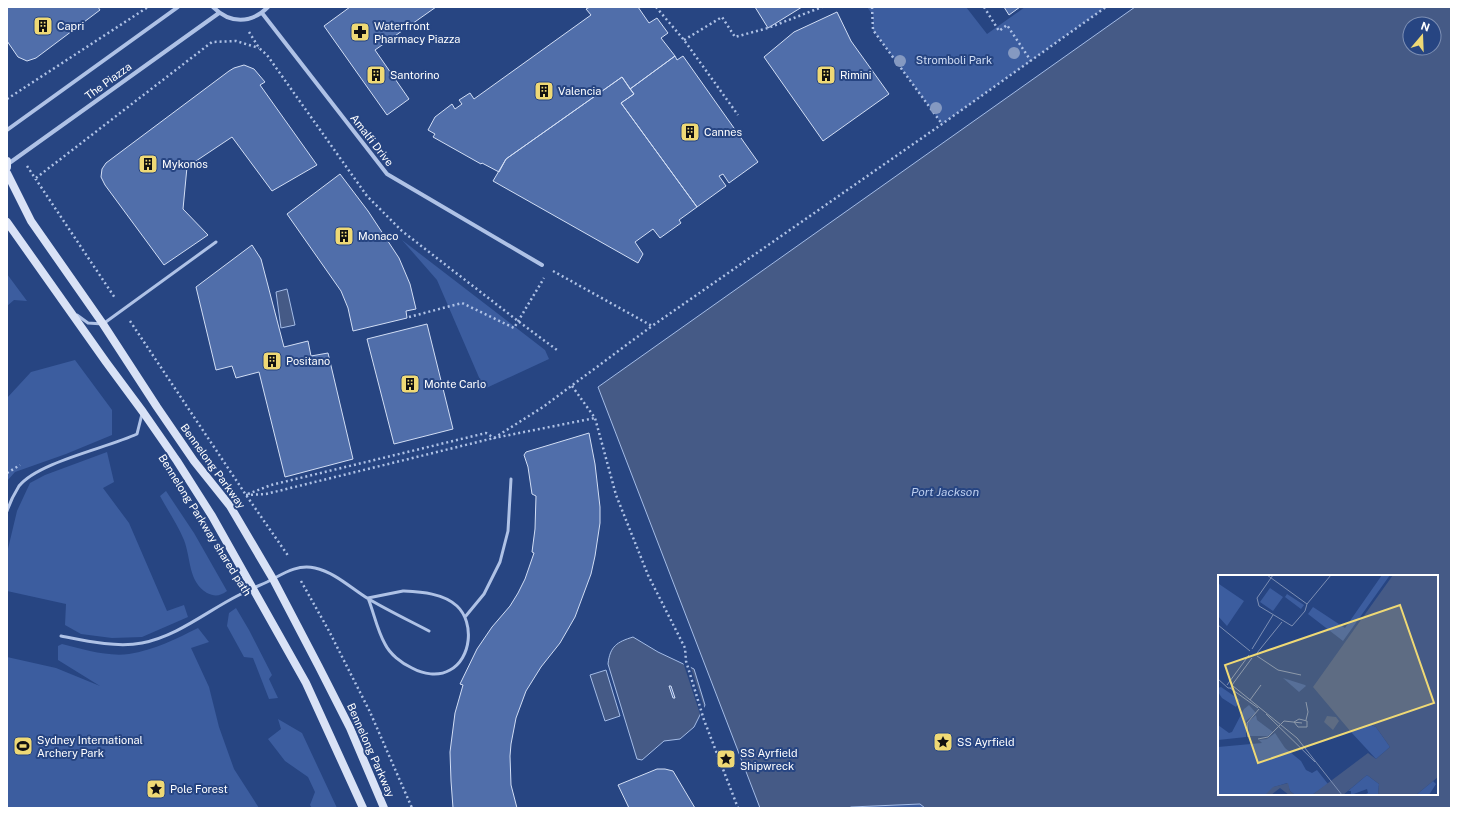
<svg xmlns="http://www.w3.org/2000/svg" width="1458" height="815" font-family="'Public Sans',sans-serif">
	<rect width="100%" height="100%" fill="#274582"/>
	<path fill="#3c5d9f" d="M 867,7 L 966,7 L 987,34 L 1025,7 L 1106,7 L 942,124 L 873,30 L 873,15 Z
		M 402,240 L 545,350 L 549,359 L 484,389 L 437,280 Z
		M 7,274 L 27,301 L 14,300 L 7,306 Z
		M 75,360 L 112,410 L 112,435 L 66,454 L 15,472 L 7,481 L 7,398 L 31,372 Z
		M 107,452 L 114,482 L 103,488 L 129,523 L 167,611 L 184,605 L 188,617 L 142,637 L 112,638 L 81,634 L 65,625 L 66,604 L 7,591 L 7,553 L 17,511 L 30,483 L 45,475 Z
		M 166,491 L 194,533 L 227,591 C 220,596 215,597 207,593 C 188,582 191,558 184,540 C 178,525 168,511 160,496 Z
		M 236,608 L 249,630 L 272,675 L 269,679 L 278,698 L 269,699 L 253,658 L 244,657 L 227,626 L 229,613 Z
		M 198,628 L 209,642 L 191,648 L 209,687 L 219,727 L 234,769 L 259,808 L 7,808 L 7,657 L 56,668 L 100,686 L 58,660 L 58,646 L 62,644 C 83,649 107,657 129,654 C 154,650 176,639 198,628 Z
		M 278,719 L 302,733 L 337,808 L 312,808 L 310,805 L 315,792 L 308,777 L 285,761 L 268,739 L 281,729 Z
		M 920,804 L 925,808 L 849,808 L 851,807 Z"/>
	<path fill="#455a86" stroke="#a4bce7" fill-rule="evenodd" d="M 1135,7 L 1451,7 L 1451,808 L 925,808 L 920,804 L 851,807 L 849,808 L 760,808 L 598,387 ZM 1410,24 L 1434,24 L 1434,48 L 1410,48 ZM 1219,576 L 1437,576 L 1437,794 L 1219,794 Z
		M 287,289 L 295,325 L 281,328 L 276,292 Z
		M 633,637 L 658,652 L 694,669 L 705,705 L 694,727 L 680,739 L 664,741 L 642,760 L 637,759 L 608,664 C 610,646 617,642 633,637 Z
		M 606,670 L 620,716 L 605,721 L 590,675 Z"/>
	<path fill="#274582" d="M 683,662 L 690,665 L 705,710 L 701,717 Z"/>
	<path fill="#506eaa" stroke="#d2def5" d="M 7,7 L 98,7 L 100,10 L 36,58 L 27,61 L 18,57 L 7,41 Z
		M 350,7 L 436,7 L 375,50 L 409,99 L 387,115 L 324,26 Z
		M 590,7 L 638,7 L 649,23 L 657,18 L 668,33 L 661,38 L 675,56 L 630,89 L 622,77 L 506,159 L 499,172 L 482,163 L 481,164 L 433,137 L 435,134 L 428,130 L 435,117 L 452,104 L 455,109 L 462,104 L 459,100 L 470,93 L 474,99 L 591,15 L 586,9 Z
		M 755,7 L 802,7 L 768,28 Z
		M 1004,7 L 1020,7 L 1009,15 Z
		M 837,12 L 851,41 L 889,94 L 823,141 L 764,57 L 794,32 Z
		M 675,56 L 677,60 L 683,56 L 758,162 L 729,183 L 723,174 L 719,176 L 726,186 L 697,207 L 621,103 L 634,94 L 630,89 Z
		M 244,65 L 254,69 L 265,82 L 260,85 L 317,165 L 272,191 L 232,137 L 187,167 L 183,209 L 208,235 L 164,265 L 105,185 L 101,177 L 102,169 L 106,163 L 229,71 L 234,68 Z
		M 622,77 L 634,94 L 621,103 L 697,207 L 679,220 L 681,223 L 660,238 L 653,229 L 635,242 L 643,254 L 638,263 L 493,181 L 506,159 Z
		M 340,174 L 368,211 L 399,258 L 410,284 L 416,309 L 406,311 L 407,318 L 353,331 L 348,308 L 341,291 L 287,214 Z
		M 252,245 L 261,259 L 284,347 L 308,341 L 311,356 L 328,353 L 353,459 L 285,477 L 259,372 L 236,378 L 232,366 L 216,370 L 196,287 Z
		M 427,324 L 453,429 L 394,444 L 367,339 Z
		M 589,433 L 595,464 L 600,507 L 600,523 L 595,556 L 591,574 L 575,617 L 560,643 L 541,667 L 526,691 L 516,718 L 511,744 L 510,756 L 511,785 L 517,808 L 453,808 L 451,781 L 450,752 L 455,713 L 463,685 L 460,684 L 477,649 L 492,627 L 510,606 L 518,593 L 525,579 L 534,553 L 532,552 L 535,529 L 536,496 L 532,494 L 528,467 L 524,455 L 526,452 Z
		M 669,686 L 671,686 L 675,698 L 673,698 Z
		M 657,769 L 665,769 L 673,771 L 695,808 L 629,808 L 618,785 Z"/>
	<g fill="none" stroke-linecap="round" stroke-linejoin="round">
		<path stroke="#afc2e6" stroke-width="2.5" stroke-dasharray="2 3" stroke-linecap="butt" d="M 656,7 L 684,40 L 738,115
			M 872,7 L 873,30 L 942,124
			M 984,7 L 999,31 L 1007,25 L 1031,61
			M 249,32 L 259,48 L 267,55 L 367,196 L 402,231 L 518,321 L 557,350
			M 684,40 L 722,17 L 735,37 L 768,28 L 822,7
			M 7,99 L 148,7
			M 27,166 L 115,298
			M 36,178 L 212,42 L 236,41 L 259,48
			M 553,271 L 652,326 L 942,124 L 1106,7
			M 409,317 L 462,303 L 514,328 L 544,278
			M 130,321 L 246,495 L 289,557
			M 572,386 L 595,418 L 616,495 L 648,575 L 685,648 L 686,661 L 704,720 L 738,808
			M 7,473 L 20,465
			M 248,494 L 271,485 L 486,433 L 494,438 L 595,418
			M 246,495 L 266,494 L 494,438 L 543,407 L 652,326
			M 301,581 L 329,631 L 370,712 L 412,808"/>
		<path stroke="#afc2e6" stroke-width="3" d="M 77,315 L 88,323 L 103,324 L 216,242
			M 7,511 C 10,502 14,494 19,486 C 38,462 107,448 137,434 L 142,414
			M 403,591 C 421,592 443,593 457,606 C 475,623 471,659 450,670 C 438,677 423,674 412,668 C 401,663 390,654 385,644 C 377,630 374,613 368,598 Z
			M 465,617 L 484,594 L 500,562 L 508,531 L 511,479
			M 61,636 C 86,641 117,648 142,643 C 178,636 207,611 239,595 C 248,590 258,586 267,582 C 283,574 296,564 315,568 C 334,572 351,588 367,598 C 387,610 408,620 429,631"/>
		<path stroke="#afc2e6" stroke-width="4" d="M 213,7 C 230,24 251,24 268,7
			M 262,13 L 387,174 L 542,265
			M 7,130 L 178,7
			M 8,164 L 219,13"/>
		<path stroke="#d9e2f6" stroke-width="8" d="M 7,161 L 7,167
			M 7,173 L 31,221 L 103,324 L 157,407 L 194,461 L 230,506 L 273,579 L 319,667 L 350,728 L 384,808
			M 7,222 L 106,362 L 143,412 L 177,461 L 212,516 L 306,683 L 363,808"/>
	</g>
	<g fill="#8599c1">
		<circle cx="1014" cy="53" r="6"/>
		<circle cx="900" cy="61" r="6"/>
		<circle cx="936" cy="108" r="6"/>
	</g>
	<defs>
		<symbol id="building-square" viewBox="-11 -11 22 22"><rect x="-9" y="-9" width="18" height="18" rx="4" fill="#efd975" stroke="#274582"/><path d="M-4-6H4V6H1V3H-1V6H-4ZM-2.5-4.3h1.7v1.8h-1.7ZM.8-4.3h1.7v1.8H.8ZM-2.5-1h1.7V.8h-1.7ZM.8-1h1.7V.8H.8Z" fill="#111"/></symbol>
		<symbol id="pharmacy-square" viewBox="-11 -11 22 22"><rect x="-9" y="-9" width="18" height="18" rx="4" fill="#efd975" stroke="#274582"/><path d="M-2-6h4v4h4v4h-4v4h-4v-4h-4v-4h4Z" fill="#111"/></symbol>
		<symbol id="sight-square" viewBox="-11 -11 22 22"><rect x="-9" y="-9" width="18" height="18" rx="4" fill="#efd975" stroke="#274582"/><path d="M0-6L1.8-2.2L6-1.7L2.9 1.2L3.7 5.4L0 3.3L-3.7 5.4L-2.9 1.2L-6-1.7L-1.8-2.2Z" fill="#111"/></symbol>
		<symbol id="stadium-square" viewBox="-11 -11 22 22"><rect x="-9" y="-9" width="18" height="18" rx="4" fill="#efd975" stroke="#274582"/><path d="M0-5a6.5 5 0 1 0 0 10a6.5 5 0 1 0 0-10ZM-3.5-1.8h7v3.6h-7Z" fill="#111"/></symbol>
	</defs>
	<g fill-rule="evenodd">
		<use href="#building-square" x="32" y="15" width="22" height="22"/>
		<use href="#pharmacy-square" x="349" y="21" width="22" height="22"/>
		<use href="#building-square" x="365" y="64" width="22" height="22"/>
		<use href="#building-square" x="815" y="64" width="22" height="22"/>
		<use href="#building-square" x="533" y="80" width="22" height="22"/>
		<use href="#building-square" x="679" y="121" width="22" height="22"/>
		<use href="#building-square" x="137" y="153" width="22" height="22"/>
		<use href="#building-square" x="333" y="225" width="22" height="22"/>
		<use href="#building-square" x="261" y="350" width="22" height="22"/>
		<use href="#building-square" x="399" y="373" width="22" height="22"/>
		<use href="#sight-square" x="932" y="731" width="22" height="22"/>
		<use href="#stadium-square" x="12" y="735" width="22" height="22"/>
		<use href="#sight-square" x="715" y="748" width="22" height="22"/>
		<use href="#sight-square" x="145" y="778" width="22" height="22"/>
	</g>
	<g text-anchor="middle" stroke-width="4" stroke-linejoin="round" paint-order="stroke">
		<g font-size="11" fill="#fff" stroke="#274582" text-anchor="start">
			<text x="57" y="30">Capri</text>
			<text x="374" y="30">Waterfront<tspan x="374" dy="13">Pharmacy Piazza</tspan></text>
			<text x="390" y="79">Santorino</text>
			<text x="840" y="79">Rimini</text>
			<text x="558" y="95">Valencia</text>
			<text x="704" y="136">Cannes</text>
			<text x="162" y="168">Mykonos</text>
			<text x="358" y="240">Monaco</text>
			<text x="286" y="365">Positano</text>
			<text x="424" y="388">Monte Carlo</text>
			<text x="37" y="744">Sydney International<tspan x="37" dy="13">Archery Park</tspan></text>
			<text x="957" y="746">SS Ayrfield</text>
			<text x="740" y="757">SS Ayrfield<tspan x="740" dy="13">Shipwreck</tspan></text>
			<text x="170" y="793">Pole Forest</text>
		</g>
		<g font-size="11" fill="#d2def5" stroke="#274582">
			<text x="954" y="64">Stromboli Park</text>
		</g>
		<g font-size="11" fill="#fff" stroke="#274582">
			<text transform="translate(108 81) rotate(-36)" y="4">The Piazza</text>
			<text transform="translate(372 140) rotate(52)" y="4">Amalfi Drive</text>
			<text transform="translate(213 466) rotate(54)" y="4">Bennelong Parkway</text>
			<text transform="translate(205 525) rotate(58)" y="4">Bennelong Parkway shared path</text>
			<text transform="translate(371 750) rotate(66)" y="4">Bennelong Parkway</text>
		</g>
		<g font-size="12" font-style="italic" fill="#bbcdee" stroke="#274582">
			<text x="945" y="496">Port Jackson</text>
		</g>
	</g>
	<g transform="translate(1218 575)">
		<rect width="220" height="220" fill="#274582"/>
		<path d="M 164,0 L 172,0 L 125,66 L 90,39 L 95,32 L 127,53 ZM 1,9 L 26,26 L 9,51 L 0,41 ZM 52,13 L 65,22 L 55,36 L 42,27 ZM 69,19 L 86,30 L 83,34 L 67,22 ZM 65,103 L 87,110 L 88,111 L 81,117 ZM 3,112 L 22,125 L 18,132 L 4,123 L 0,117 L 0,113 ZM 31,130 L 38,138 L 28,146 L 28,162 L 0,165 L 0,150 L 11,158 L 14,157 L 26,134 ZM 38,140 L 39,145 L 55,157 L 50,161 L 31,161 L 30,147 ZM 151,149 L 158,152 L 172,172 L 158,184 L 133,157 ZM 57,158 L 67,173 L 83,186 L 88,195 L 94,198 L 99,195 L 110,209 L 94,220 L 77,220 L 72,216 L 69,208 L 56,212 L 49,220 L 0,220 L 0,172 L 44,168 L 41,165 L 49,164 ZM 149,200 L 161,209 L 160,220 L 146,220 L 150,218 L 149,214 L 133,220 L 133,216 L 130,216 ZM 215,206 L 218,209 L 211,220 L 198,220 Z" fill="#3c5d9f"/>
		<path d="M 175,0 L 220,0 L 220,202 L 198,220 L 160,220 L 161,209 L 149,200 L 125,220 L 94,220 L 150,178 L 158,184 L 172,172 L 158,152 L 151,149 L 133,157 L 95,112 ZM 109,141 L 118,142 L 121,146 L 115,155 L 106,147 ZM 70,208 L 72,216 L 77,220 L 71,220 L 62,213 L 53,220 L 48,219 L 55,212 Z" fill="#455a86"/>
		<path fill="none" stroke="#7d8fb4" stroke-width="1" d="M 49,0 L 89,29M 55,0 L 39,23 L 41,31 L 74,51 L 87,36 L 89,29M 89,29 L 113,0M 0,50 L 32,76M 34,74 L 55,40M 39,78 L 64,47M 39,81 L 60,95 L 83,100M 0,104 L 10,113 L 14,113M 9,110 L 31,80M 14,110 L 34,83M 15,111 L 79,163 L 124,220M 12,113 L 40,133M 32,125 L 43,110M 88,127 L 90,137 L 88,145M 48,139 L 97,187M 81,144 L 89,146 L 89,152 L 80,152 L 76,147 ZM 30,162 L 29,148 L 41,134M 40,164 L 50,162 L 66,146 L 84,148"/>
		<path fill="#efd975" fill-opacity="0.15" stroke="#efd975" stroke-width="2" d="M 182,30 L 216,128 L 40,188 L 7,90 Z"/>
		<rect width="220" height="220" fill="none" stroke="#fff" stroke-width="2"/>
	</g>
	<rect width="1458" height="815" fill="none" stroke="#ffffff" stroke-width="16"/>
	<g transform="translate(1422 36) rotate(19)"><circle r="19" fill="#274582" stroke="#7d8fb4"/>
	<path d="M0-3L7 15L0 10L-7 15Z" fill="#efd975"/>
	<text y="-6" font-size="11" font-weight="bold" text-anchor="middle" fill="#ffffff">N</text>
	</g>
</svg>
